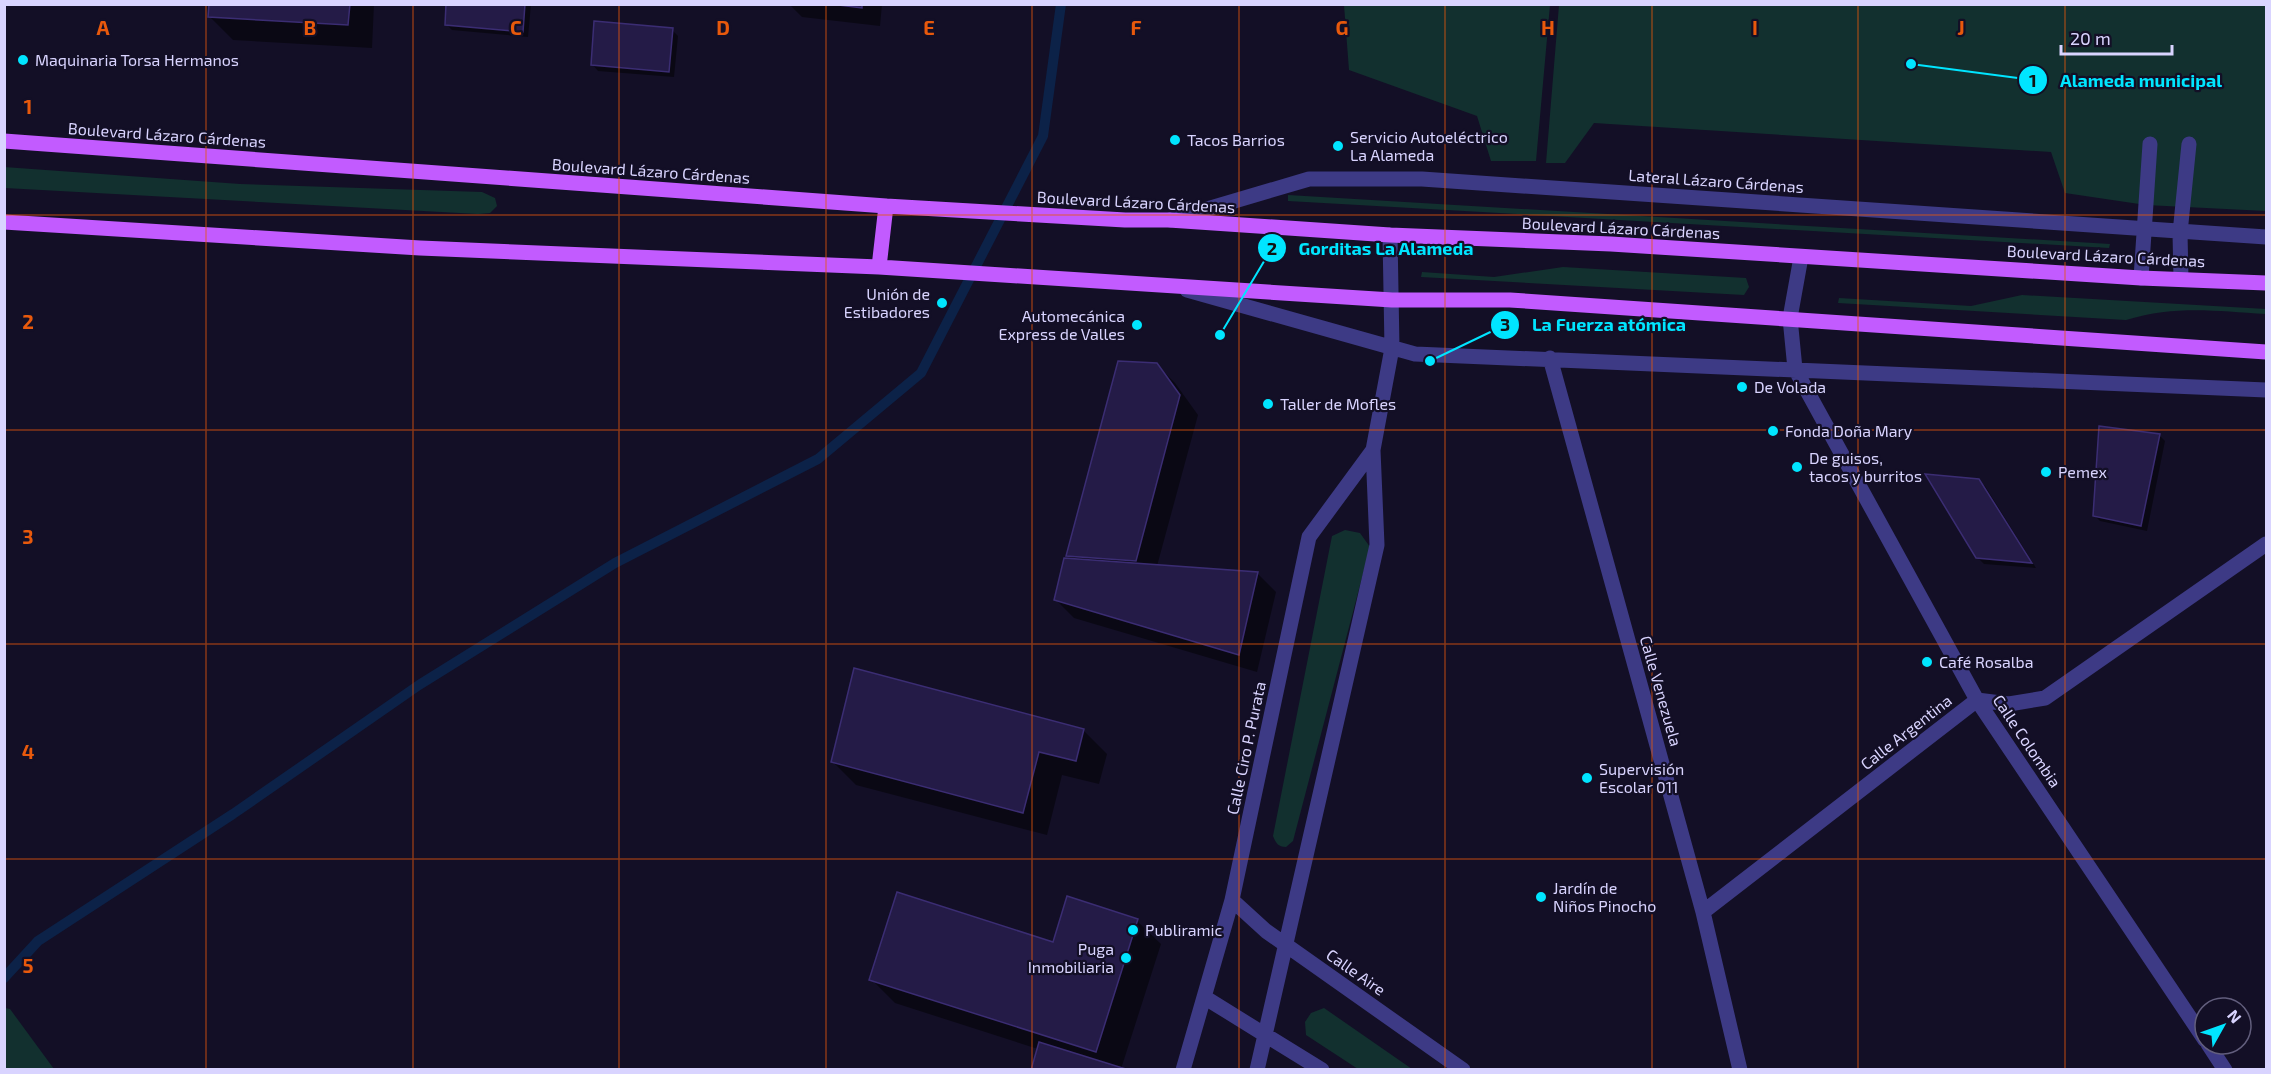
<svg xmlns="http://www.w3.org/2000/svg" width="2271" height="1074" font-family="'Exo 2',sans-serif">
	<rect width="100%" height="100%" fill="#130f26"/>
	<path fill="#12302f" d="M 1344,5 L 1550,5 L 1536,161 L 1491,161 L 1477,116 L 1349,70 Z
		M 1559,5 L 2266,5 L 2266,211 L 2146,205 L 2065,193 L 2051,152 L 1594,123 L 1565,163 L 1546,163 Z
		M 4,167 L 240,184 L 482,192 L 495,198 L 497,206 L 490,213 L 478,214 L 5,188 Z
		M 1288,195 L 2110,244 L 2109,248 L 1288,201 Z
		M 1563,267 L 1746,278 L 1749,287 L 1744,295 L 1421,277 L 1422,272 L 1494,277 Z
		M 2022,295 L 2266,309 L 2266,314 C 2215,311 2176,305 2126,320 L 1838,303 L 1839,298 L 1971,306 Z
		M 1345,530 L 1360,533 L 1370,547 L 1293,841 L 1286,847 C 1278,847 1276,843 1273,836 L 1332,536 Z
		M 5,1008 L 10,1009 L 54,1069 L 5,1069 Z
		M 1324,1008 L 1412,1069 L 1358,1069 L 1306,1035 L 1305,1022 L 1311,1013 Z"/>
	<path fill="#0007" d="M 210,4 L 374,4 L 372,48 L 233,40 L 209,16 Z
		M 448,4 L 531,4 L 528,37 L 452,30 L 446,24 Z
		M 789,4 L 882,4 L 880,26 L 802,17 Z
		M 672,30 L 678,36 L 674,77 L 598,71 L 592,64 Z
		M 1156,364 L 1175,383 L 1198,415 L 1157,566 L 1257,573 L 1276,592 L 1257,672 L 1074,618 L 1056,600 L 1072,560 L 1068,556 Z
		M 2159,435 L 2165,441 L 2147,531 L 2100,521 L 2094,515 Z
		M 1978,480 L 1985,486 L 2036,568 L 1984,564 L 1977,557 Z
		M 1083,730 L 1107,754 L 1099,784 L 1062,775 L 1047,835 L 856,785 L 832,761 Z
		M 1137,921 L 1161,944 L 1121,1069 L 1038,1049 L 895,1003 L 871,979 L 1054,944 Z"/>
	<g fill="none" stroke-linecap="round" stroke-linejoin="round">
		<path stroke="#0c2248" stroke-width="10" d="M 4,978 L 38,941 L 233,814 L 419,685 L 615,563 L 818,459 L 921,373 L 1043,136 L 1061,4"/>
	</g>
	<path fill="#241b47" stroke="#3b2d73" stroke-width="1.5" d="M 209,4 L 350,4 L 348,25 L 208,17 Z
		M 446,4 L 525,4 L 523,32 L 445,25 Z
		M 830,4 L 862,4 L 862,8 Z
		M 594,21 L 673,28 L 669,72 L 591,65 Z
		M 1118,361 L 1157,363 L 1180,395 L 1136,561 L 1066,556 Z
		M 2099,426 L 2160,434 L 2141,526 L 2093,516 Z
		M 1925,474 L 1979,479 L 2032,563 L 1976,558 Z
		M 1064,558 L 1258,572 L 1239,655 L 1054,600 Z
		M 854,668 L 1084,729 L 1076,761 L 1039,752 L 1023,813 L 831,762 Z
		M 897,892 L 1053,942 L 1067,896 L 1138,919 L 1096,1052 L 869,980 Z
		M 1039,1042 L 1129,1070 L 1031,1070 Z"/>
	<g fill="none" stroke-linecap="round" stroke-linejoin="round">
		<path stroke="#3d3a85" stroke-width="15" d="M 1170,220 L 1309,179 L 1422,179 L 2266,237
			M 1801,257 L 1790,318 L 1795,369 L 1977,700 L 2205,1040
			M 2141,278 L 2150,144
			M 2181,279 L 2180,233 L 2189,144
			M 1187,290 L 1415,354 L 2266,390
			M 1550,358 L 1703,912 L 1740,1070
			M 1232,900 L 1266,931 L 1463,1070
			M 1703,912 L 1977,700 L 2009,704 L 2045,698 L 2266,544
			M 1204,997 L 1322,1070
			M 2208,1044 L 2225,1070
			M 1183,1070 L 1232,900 L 1309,537 L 1373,450
			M 1257,1070 L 1377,545 L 1373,450 L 1392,348 L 1390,235"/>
		<path stroke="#c25bff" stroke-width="15" d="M 4,141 L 886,206 L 1125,220 L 1169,220 L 1390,235 L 1611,244 L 2141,278 L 2266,283
			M 4,222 L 420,248 L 879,267 L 1392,300 L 1510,300 L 2266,352
			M 879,267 L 886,206"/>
	</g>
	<path fill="none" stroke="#e8590c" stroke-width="1.5" stroke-opacity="0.55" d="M 206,4 L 206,1070M 413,4 L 413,1070M 619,4 L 619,1070M 826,4 L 826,1070M 1032,4 L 1032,1070M 1239,4 L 1239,1070M 1445,4 L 1445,1070M 1652,4 L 1652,1070M 1858,4 L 1858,1070M 2065,4 L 2065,1070M 4,215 L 2266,215M 4,430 L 2266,430M 4,644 L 2266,644M 4,859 L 2266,859"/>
	<g fill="#00e5ff" stroke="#130f26" stroke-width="2">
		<circle cx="23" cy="60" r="6"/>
		<circle cx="1175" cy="140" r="6"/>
		<circle cx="1338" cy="146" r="6"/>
		<circle cx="942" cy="303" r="6"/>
		<circle cx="1137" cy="325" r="6"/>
		<circle cx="1742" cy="387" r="6"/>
		<circle cx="1268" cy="404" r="6"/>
		<circle cx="1773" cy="431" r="6"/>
		<circle cx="1797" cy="467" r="6"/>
		<circle cx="2046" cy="472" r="6"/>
		<circle cx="1927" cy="662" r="6"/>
		<circle cx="1587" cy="778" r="6"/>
		<circle cx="1541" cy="897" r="6"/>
		<circle cx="1133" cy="930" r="6"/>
		<circle cx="1126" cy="958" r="6"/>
	</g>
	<g text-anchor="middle" stroke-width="4.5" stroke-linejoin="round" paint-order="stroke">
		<g font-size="16" fill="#d9d4ff" stroke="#130f26" text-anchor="start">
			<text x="35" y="66">Maquinaria Torsa Hermanos</text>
			<text x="1350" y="143">Servicio Autoeléctrico<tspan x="1350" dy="18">La Alameda</tspan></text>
			<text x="1187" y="146">Tacos Barrios</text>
			<text x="930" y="300" text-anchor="end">Unión de<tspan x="930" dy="18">Estibadores</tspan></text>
			<text x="1125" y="322" text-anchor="end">Automecánica<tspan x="1125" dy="18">Express de Valles</tspan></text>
			<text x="1754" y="393">De Volada</text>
			<text x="1280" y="410">Taller de Mofles</text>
			<text x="1785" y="437">Fonda Doña Mary</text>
			<text x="1809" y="464">De guisos,<tspan x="1809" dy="18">tacos y burritos</tspan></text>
			<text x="2058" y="478">Pemex</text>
			<text x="1939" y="668">Café Rosalba</text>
			<text x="1599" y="775">Supervisión<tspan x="1599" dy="18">Escolar 011</tspan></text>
			<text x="1553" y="894">Jardín de<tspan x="1553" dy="18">Niños Pinocho</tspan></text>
			<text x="1145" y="936">Publiramic</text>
			<text x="1114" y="955" text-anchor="end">Puga<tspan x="1114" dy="18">Inmobiliaria</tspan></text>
		</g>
		<g font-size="16" fill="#d9d4ff" stroke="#130f26">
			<text transform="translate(167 135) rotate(4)" y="6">Boulevard Lázaro Cárdenas</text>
			<text transform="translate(651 171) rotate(4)" y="6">Boulevard Lázaro Cárdenas</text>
			<text transform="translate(1716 181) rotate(4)" y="6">Lateral Lázaro Cárdenas</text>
			<text transform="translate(1136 202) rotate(3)" y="6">Boulevard Lázaro Cárdenas</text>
			<text transform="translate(1621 228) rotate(3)" y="6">Boulevard Lázaro Cárdenas</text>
			<text transform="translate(2106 256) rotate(3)" y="6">Boulevard Lázaro Cárdenas</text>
			<text transform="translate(1661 691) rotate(74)" y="6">Calle Venezuela</text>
			<text transform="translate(1906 732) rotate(-38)" y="6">Calle Argentina</text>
			<text transform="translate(2027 741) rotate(56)" y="6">Calle Colombia</text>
			<text transform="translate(1246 748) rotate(-78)" y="6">Calle Ciro P. Purata</text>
			<text transform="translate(1356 972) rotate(35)" y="6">Calle Aire</text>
		</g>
	</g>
	<g font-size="20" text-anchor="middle" font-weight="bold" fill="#e8590c" stroke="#130f26" stroke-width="4.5" stroke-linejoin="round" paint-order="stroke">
		<text x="103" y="35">A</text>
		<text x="310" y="35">B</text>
		<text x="516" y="35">C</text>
		<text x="723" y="35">D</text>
		<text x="929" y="35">E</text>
		<text x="1136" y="35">F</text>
		<text x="1342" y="35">G</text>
		<text x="1548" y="35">H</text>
		<text x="1755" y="35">I</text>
		<text x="1961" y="35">J</text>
		<text x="28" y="114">1</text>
		<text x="28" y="329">2</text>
		<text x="28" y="544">3</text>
		<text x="28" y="759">4</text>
		<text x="28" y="973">5</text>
	</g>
	<path fill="none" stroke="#00e5ff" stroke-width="2" d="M1911 64L2033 80M1220 335L1272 248M1430 361L1505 325"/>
	<g fill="#00e5ff" stroke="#130f26" stroke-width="2">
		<circle cx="1911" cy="64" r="6"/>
		<circle cx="1220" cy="335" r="6"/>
		<circle cx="1430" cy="361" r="6"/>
		<circle cx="2033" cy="80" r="15"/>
		<circle cx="1272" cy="248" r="15"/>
		<circle cx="1505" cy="325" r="15"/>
	</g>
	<g font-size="18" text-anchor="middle" font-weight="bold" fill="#111">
		<text x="2033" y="87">1</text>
		<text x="1272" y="255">2</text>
		<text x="1505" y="331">3</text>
	</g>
	<g font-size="18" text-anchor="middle" font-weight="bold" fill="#00e5ff" stroke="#130f26" stroke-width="4.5" stroke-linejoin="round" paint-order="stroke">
		<text x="2141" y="87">Alameda municipal</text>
		<text x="1386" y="255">Gorditas La Alameda</text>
		<text x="1609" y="331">La Fuerza atómica</text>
	</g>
	<rect width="2271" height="1074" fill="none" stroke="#d9d4ff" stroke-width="12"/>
	<g transform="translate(2223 1026) rotate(50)"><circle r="28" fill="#130f26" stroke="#625e7d" stroke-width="1.5"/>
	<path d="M0-4.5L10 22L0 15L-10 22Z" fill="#00e5ff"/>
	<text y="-9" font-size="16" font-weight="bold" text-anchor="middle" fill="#d9d4ff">N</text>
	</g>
	<path d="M2061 45v9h111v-9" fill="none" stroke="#d9d4ff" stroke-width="3"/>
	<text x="2070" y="45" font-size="18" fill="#d9d4ff" stroke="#130f26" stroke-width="4.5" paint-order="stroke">20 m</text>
</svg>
